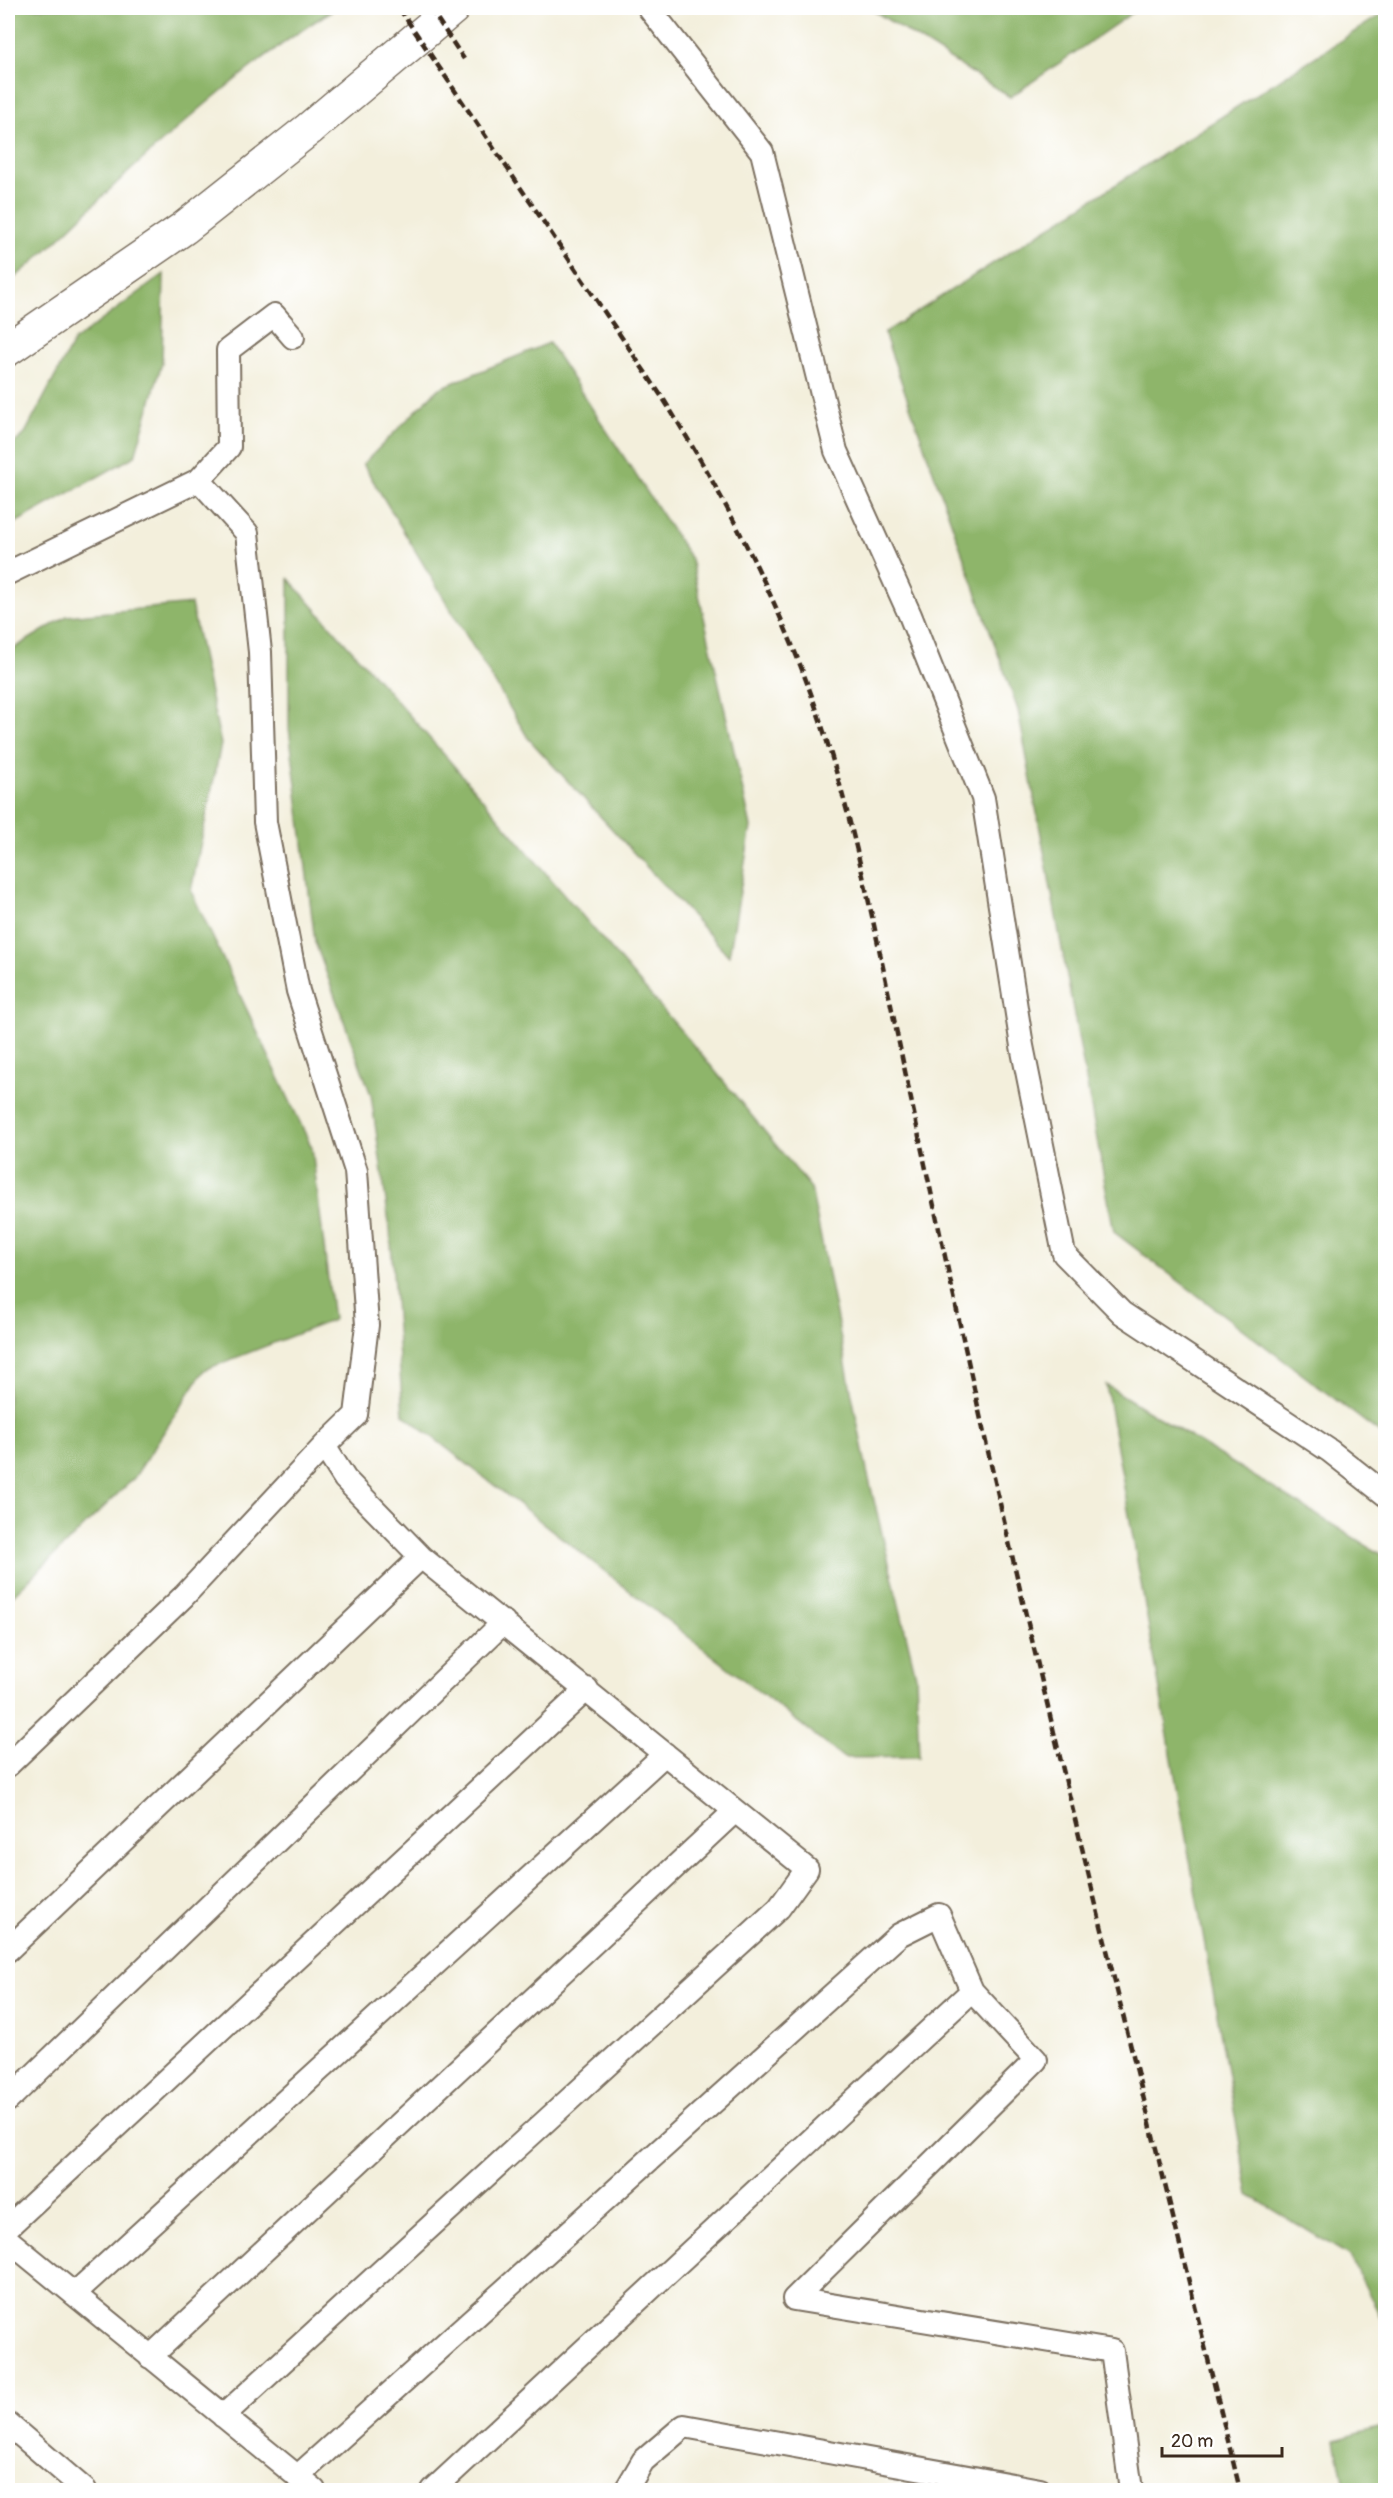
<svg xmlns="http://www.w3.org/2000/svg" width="1393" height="2498" font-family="Pangolin,sans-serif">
	<rect width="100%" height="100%" fill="#fff"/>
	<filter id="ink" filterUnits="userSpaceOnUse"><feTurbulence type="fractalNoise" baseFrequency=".0167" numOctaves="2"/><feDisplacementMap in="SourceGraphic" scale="12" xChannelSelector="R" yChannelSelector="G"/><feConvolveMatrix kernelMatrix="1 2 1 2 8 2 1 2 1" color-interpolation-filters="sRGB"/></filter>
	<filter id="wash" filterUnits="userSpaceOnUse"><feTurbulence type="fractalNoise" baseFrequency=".008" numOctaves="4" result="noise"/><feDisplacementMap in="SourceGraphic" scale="24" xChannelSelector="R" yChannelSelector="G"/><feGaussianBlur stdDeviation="1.35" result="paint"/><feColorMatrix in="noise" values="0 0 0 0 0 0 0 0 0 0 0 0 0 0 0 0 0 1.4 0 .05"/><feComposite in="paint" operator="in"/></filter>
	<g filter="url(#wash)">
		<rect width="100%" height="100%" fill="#f3efdc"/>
		<path fill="#8eb56a" stroke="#647044" stroke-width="1.5" d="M 8,8 L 336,8 C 258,56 186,119 119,181 C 81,216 49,251 8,283 Z
			M 869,8 L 1139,8 L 1010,97 Z
			M 1385,12 L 1385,1437 L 1114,1232 L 1018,710 L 884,333 Z
			M 164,274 L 162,363 L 135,456 L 8,527 L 8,448 L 24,435 L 74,341 Z
			M 549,343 L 691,559 L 751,827 L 729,956 L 528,738 L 363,464 L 438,389 Z
			M 289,579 L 448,759 L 706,1060 L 811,1188 L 867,1471 L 916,1676 L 919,1757 L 844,1758 L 403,1414 L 390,1230 L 371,1095 L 315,942 L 289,728 Z
			M 191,604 L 221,744 L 191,891 L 312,1148 L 333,1320 L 204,1370 L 134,1478 L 8,1600 L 8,652 L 67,616 Z
			M 1106,1385 L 1385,1557 L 1385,2326 L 1350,2256 L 1249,2195 Z
			M 1385,2426 L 1385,2490 L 1345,2490 L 1335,2440 Z"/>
	</g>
	<g filter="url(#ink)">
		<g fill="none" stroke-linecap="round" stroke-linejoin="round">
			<defs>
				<path id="service" d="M 649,8 L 762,152 L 836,451 L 910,615 L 983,798 L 1022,1046 L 1064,1254 L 1122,1313 L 1330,1451 L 1386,1495
					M 199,480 L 247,533 L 260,652 L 265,822 L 298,991 L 356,1171 L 367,1325 L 356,1415 L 324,1446 L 345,1479 L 421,1557 L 807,1869 L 779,1908 L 223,2416
					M 8,573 L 199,480 L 229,447 L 228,350 L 274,315 L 293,337
					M 8,1765 L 184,1596 L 324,1446
					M 8,1950 L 421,1557
					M 8,2100 L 504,1622
					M 8,2227 L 587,1689
					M 8,2240 L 314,2490
					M 74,2294 L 665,1754
					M 150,2357 L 735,1811
					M 8,2424 L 85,2490
					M 297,2477 L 899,1935 L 939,1915 L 972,1991 L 1036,2060 L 794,2299 L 1112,2351 L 1131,2490
					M 433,2490 L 972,1991
					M 626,2490 L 643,2461 L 684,2426 L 1040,2490"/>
				<path id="secondary" d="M 8,349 L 184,228 L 309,129 L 453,8"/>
			</defs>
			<use href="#service" stroke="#7b6f60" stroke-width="26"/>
			<use href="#secondary" stroke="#7b6f60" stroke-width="36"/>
			<use href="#service" stroke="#fff" stroke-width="22"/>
			<use href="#secondary" stroke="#fff" stroke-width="33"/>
			<path stroke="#3b2a1e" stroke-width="4.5" stroke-dasharray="9 4.5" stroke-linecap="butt" d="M 399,8 L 664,400 C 715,481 759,564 795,652 C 846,777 871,912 899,1043 C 927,1175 956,1307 985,1438 C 1065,1790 1155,2140 1240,2490
				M 430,8 L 464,59"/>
		</g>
	</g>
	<rect width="1393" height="2498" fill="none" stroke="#fff" stroke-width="30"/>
	<path d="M1162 2447v9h120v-9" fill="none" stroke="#3b2a1e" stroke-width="3"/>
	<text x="1171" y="2447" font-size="18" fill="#3b2a1e" stroke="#ffffff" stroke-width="4.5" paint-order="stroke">20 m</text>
</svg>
